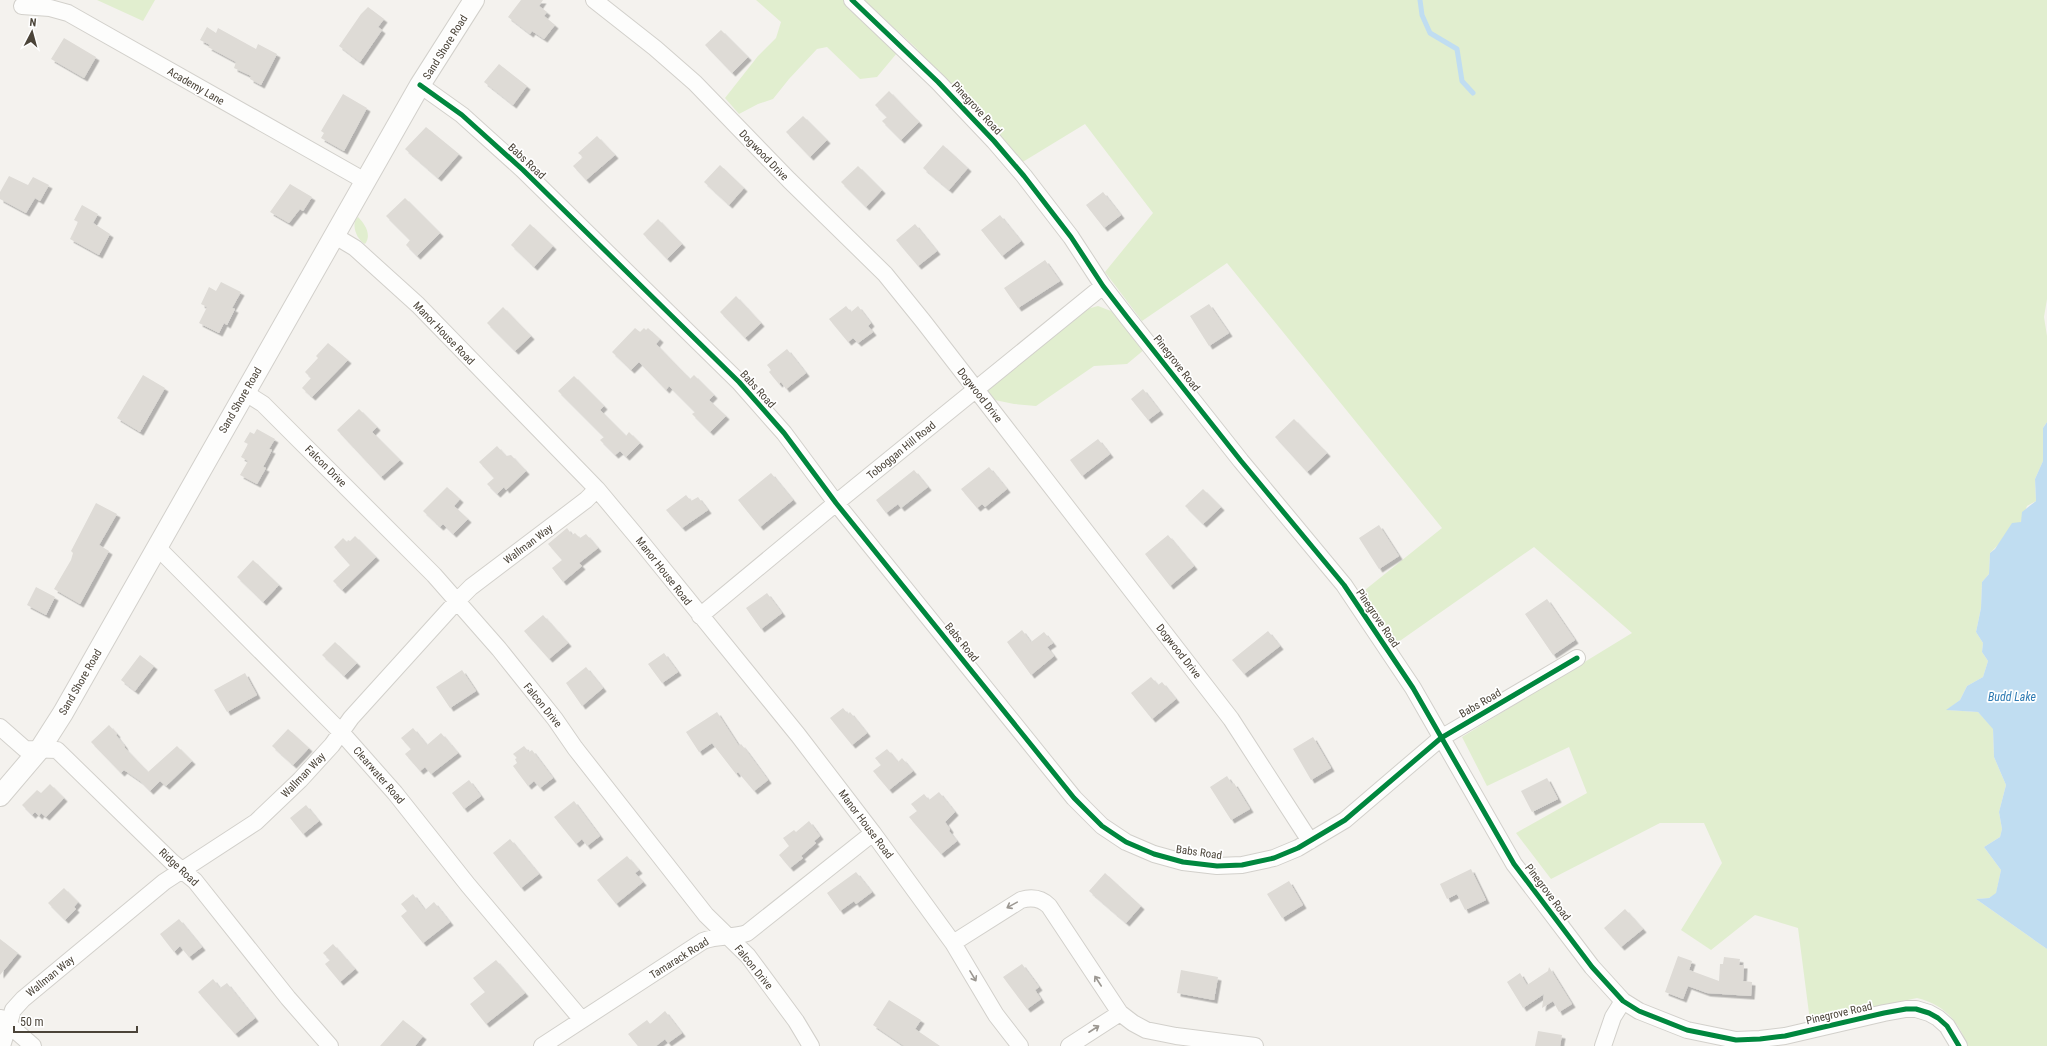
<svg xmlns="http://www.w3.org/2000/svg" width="2047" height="1046" font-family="'Roboto Condensed',sans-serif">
	<defs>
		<filter id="shadow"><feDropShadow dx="3.5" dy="3.5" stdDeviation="0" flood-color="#0004"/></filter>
	</defs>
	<rect width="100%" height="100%" fill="#f4f2ee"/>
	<path fill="#e1eecf" d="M 97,0 L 155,0 L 143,21 Z
		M 756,0 L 844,0 L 897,53 L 877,77 L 860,79 L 827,47 L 817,49 L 789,79 L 773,99 L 758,104 L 739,114 L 725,98 L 758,56 L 776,38 L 781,22 Z
		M 864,0 L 2047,0 L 2047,299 L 2044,317 L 2047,336 L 2047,422 L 2043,428 L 2043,461 L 2035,479 L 2036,501 L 2027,506 L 2021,522 L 1990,553 L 1989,574 L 1982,582 L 1981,608 L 1976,632 L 1983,643 L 1982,652 L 1988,661 L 1983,677 L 1967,686 L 1960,700 L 1947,710 L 1978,712 L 1993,728 L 1994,757 L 2006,785 L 1999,812 L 2002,829 L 2000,837 L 1984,847 L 2001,870 L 1996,894 L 1989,898 L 1976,899 L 2047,949 L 2047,1046 L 1968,1046 C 1957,1020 1945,1005 1917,998 L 1810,1021 L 1798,928 L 1755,915 L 1711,950 L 1681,930 L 1722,863 L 1704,823 L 1660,823 L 1551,879 L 1516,833 L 1587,793 L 1569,747 L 1487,786 L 1462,737 L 1632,633 L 1534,547 L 1394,645 L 1360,594 L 1442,528 L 1227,263 L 1142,321 L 1105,272 L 1153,213 L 1085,124 L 1021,163 L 915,47 Z
		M 358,217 C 365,224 372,235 365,244 C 357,240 350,224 358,217 Z
		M 1098,306 L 1111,311 L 1145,349 L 1127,364 L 1094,366 L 1036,406 L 1014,404 L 990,399 L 987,393 L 990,387 L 1087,309 Z"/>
	<path fill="#c0ddf1" d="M 2047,422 L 2047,949 L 1976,899 L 1989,898 L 1996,893 L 2001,870 L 1984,847 L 2000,837 L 2002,829 L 1999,812 L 2006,785 L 1994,757 L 1993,729 L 1978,712 L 1946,710 L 1960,700 L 1967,686 L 1983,677 L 1988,661 L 1982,652 L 1983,643 L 1976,632 L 1981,608 L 1982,582 L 1989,574 L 1990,553 L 1995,549 L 2012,523 L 2021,522 L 2022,512 L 2036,501 L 2035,479 L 2043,461 L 2043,428 Z"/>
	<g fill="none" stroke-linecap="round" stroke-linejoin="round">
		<path stroke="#c0ddf1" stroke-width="5" d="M 1420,0 L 1422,15 L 1430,33 L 1457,49 L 1462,81 L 1473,93"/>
	</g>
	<path fill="#dedbd6" filter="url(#shadow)" d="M 521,0 L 543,0 L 539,6 L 547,12 L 544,16 L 555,25 L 544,39 L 532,31 L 530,34 L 508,17 Z
		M 368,7 L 384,19 L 378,27 L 382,30 L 360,62 L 339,46 L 361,14 Z
		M 207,27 L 216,33 L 218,28 L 256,49 L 258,44 L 277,54 L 261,85 L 250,79 L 251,76 L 234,68 L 236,62 L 208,47 L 210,45 L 200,40 Z
		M 721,30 L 748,57 L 732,73 L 705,45 Z
		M 64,38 L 96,57 L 84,78 L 51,59 Z
		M 499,64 L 527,86 L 513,105 L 484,82 Z
		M 889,91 L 919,122 L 901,140 L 882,121 L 887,117 L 875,105 Z
		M 343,94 L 367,108 L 344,151 L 321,138 L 324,133 L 321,131 Z
		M 803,116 L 827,140 L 810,157 L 786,132 Z
		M 426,127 L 459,154 L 438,178 L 405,149 Z
		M 597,136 L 615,155 L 586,180 L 573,166 L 583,157 L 578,153 Z
		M 943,145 L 968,168 L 949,190 L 923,168 Z
		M 720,165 L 744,188 L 729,205 L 704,182 Z
		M 858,166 L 882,190 L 866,207 L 841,182 Z
		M 9,176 L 28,185 L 33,177 L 49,185 L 40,201 L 35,198 L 26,213 L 0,199 L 0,192 Z
		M 290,184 L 312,197 L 303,211 L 300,209 L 289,223 L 270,212 Z
		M 1103,192 L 1121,215 L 1104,228 L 1086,205 Z
		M 405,198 L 440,233 L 417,256 L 406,245 L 410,240 L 386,216 Z
		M 82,205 L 98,214 L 93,223 L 110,234 L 99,255 L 70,239 L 78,222 L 74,220 Z
		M 1000,215 L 1021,241 L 1002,256 L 981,230 Z
		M 658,219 L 682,244 L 667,259 L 643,234 Z
		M 530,224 L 553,246 L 534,267 L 511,245 Z
		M 915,224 L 937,251 L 918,266 L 896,240 Z
		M 1045,260 L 1060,281 L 1018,308 L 1004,288 Z
		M 221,282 L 241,292 L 232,308 L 235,309 L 227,325 L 224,323 L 219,333 L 199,323 L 207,307 L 201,304 L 209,287 L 216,291 Z
		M 736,296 L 761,323 L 745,338 L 720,312 Z
		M 1209,304 L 1229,333 L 1209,346 L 1190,316 Z
		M 846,306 L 851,312 L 858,306 L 871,323 L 868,326 L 873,332 L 858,343 L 853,338 L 848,342 L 829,319 Z
		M 503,307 L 531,336 L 515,351 L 487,323 Z
		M 635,328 L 640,332 L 644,328 L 646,330 L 648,328 L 660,339 L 656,344 L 690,379 L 694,375 L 714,395 L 709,400 L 726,416 L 710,432 L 692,414 L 695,412 L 669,386 L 666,390 L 639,362 L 631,370 L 612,352 Z
		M 328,343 L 348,360 L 312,397 L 302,388 L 311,378 L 305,372 L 318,358 L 316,356 Z
		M 787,349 L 806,373 L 786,389 L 781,382 L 779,384 L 769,372 L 771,370 L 767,365 Z
		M 143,375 L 165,388 L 140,432 L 117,418 Z
		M 574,376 L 604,406 L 600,410 L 626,436 L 629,432 L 640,443 L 626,457 L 620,451 L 615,455 L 600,440 L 604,437 L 558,391 Z
		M 1143,389 L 1160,411 L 1148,420 L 1131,399 Z
		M 359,409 L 377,427 L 372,432 L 400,460 L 381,477 L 337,430 Z
		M 1294,419 L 1327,453 L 1307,472 L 1275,437 Z
		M 257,429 L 275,439 L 269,449 L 272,450 L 263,467 L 266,468 L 257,484 L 240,475 L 248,461 L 241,457 L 248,444 L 244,442 L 250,432 L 254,434 Z
		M 1098,439 L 1110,454 L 1082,476 L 1070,460 Z
		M 497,446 L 506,456 L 511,455 L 526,471 L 506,490 L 504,487 L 497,494 L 487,484 L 494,478 L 479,462 Z
		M 989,467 L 1007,489 L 985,507 L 982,504 L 977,508 L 961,489 Z
		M 914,470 L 928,487 L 901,508 L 898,504 L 886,513 L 876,500 Z
		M 771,473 L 793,500 L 760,527 L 738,500 Z
		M 447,487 L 460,499 L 454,506 L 468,519 L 453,534 L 443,524 L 440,527 L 423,511 Z
		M 1203,489 L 1221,507 L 1203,524 L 1185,506 Z
		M 686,495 L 691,501 L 698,497 L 708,510 L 682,528 L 666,510 Z
		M 96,503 L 117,514 L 99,545 L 109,551 L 80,604 L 54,589 L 71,560 L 73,553 L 71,551 Z
		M 1379,525 L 1399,556 L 1379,569 L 1359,538 Z
		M 567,528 L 572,535 L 575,533 L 580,538 L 586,534 L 598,548 L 579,563 L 582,566 L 563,582 L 552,568 L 562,560 L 548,544 Z
		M 1168,535 L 1194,566 L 1170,586 L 1145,554 Z
		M 355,536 L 376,557 L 342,590 L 333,581 L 350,565 L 334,547 L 343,538 L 347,542 L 348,540 L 350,541 Z
		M 253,560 L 279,585 L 263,602 L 237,577 Z
		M 36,587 L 55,597 L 46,615 L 27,605 Z
		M 767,593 L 782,613 L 761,629 L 746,608 Z
		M 1547,599 L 1575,640 L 1553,655 L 1525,614 Z
		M 543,615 L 568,643 L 549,659 L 524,631 Z
		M 1022,630 L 1031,642 L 1044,632 L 1053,643 L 1047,647 L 1054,656 L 1031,675 L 1007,642 Z
		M 1268,631 L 1280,646 L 1244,674 L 1232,660 Z
		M 335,642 L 357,663 L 344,676 L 322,655 Z
		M 664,653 L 678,672 L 662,683 L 648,664 Z
		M 140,655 L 154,666 L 135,691 L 121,680 Z
		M 586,667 L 603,688 L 582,706 L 566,683 Z
		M 462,670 L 476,691 L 450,708 L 436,687 Z
		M 245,673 L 257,695 L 227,712 L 214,690 Z
		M 1151,677 L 1158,685 L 1162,682 L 1176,699 L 1152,719 L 1131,693 Z
		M 843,708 L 848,714 L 850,712 L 867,733 L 852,745 L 830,718 Z
		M 717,712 L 739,746 L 741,744 L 746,750 L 768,780 L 754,791 L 738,772 L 736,774 L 712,743 L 699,752 L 686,732 Z
		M 109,725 L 117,734 L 116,735 L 124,745 L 125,748 L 148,772 L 177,746 L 192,761 L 166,786 L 160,781 L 150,791 L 140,781 L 124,770 L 121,773 L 91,742 Z
		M 413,728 L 427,745 L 441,733 L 458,753 L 431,774 L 425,767 L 420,771 L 405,754 L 411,749 L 401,738 Z
		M 288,729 L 309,748 L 293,765 L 272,746 Z
		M 1313,737 L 1331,768 L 1311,780 L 1293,749 Z
		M 524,746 L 529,752 L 532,750 L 553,778 L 540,788 L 534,781 L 528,786 L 513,766 L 517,763 L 515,759 L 517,758 L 513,754 Z
		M 887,749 L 898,762 L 902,758 L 913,771 L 889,790 L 873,771 L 881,765 L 875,758 Z
		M 1227,776 L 1232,784 L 1234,783 L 1250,809 L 1231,820 L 1210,787 Z
		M 1547,778 L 1558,799 L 1532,812 L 1521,791 Z
		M 469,780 L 481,796 L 464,809 L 452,793 Z
		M 50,784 L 64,798 L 46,817 L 41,813 L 39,816 L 35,812 L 32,815 L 22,805 L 37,790 L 41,793 Z
		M 939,792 L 955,812 L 945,822 L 950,829 L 949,831 L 957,841 L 941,854 L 909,817 L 917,811 L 911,804 L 924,794 L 929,800 Z
		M 574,801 L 600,836 L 587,846 L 582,839 L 576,844 L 554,817 Z
		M 306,805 L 319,821 L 303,834 L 290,818 Z
		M 809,821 L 820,836 L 814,841 L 816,843 L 801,856 L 803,858 L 790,868 L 779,855 L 789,846 L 783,838 L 794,830 L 796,832 Z
		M 510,839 L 539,874 L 521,888 L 493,853 Z
		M 627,856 L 639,870 L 635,873 L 643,882 L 616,904 L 597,880 Z
		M 1471,869 L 1486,900 L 1465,910 L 1457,894 L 1447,899 L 1440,884 Z
		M 856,872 L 872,892 L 856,904 L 854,901 L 840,911 L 827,893 Z
		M 1105,873 L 1141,906 L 1126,923 L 1089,891 Z
		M 1289,881 L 1303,905 L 1282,918 L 1267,894 Z
		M 64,888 L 78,902 L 74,907 L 76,909 L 65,920 L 48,903 Z
		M 413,894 L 425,910 L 434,902 L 450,922 L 423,943 L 401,916 L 407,911 L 401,904 Z
		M 1625,909 L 1643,929 L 1621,947 L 1604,928 Z
		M 179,919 L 202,947 L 189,957 L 180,946 L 174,952 L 160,934 Z
		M 0,939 L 18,953 L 0,975 Z
		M 333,944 L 355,969 L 340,982 L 325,964 L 330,960 L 323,953 Z
		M 1678,956 L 1692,961 L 1689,970 L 1719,981 L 1720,964 L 1723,964 L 1724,957 L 1740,959 L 1739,965 L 1744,965 L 1743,981 L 1752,982 L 1751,996 L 1707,993 L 1688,986 L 1683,999 L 1665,992 Z
		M 496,960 L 525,993 L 486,1024 L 470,1004 L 485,992 L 473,978 Z
		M 1022,964 L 1039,987 L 1035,990 L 1041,999 L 1027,1009 L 1003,977 Z
		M 1549,967 L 1572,1004 L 1559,1012 L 1553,1001 L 1542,1008 L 1544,994 L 1523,1008 L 1507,982 L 1520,973 L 1527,985 L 1548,971 Z
		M 1181,970 L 1218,977 L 1214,1000 L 1177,993 Z
		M 213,979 L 220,988 L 227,983 L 255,1018 L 235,1034 L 198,992 Z
		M 889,1000 L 921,1020 L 915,1029 L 940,1046 L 904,1046 L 873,1025 Z
		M 665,1011 L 682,1033 L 668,1043 L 665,1039 L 656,1046 L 638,1046 L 628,1034 L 647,1020 L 650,1024 Z
		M 403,1020 L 423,1036 L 415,1046 L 380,1046 Z
		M 1538,1031 L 1562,1035 L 1560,1046 L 1535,1046 Z"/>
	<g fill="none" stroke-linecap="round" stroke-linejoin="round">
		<defs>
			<path id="minor" d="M 594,0 L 655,48 L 695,83 L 789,180 L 885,274 L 923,321 L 1231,719 L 1310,841
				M 852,0 L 938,82 L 994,141 L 1024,176 L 1071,237 L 1103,286 L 1127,317 L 1241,461 L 1344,585 L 1413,688 L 1514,864 L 1592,967 L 1623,1001 L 1639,1011 L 1687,1030 L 1736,1040 L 1760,1039 L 1785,1036 L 1884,1013 L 1906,1009 L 1916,1009 L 1929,1013 L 1938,1018 L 1947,1026 L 1959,1046
				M 22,6 L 50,8 L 68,13 L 365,181
				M 420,85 L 462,115 L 523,170 L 739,382 L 784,433 L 836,503 L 1074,798 L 1102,826 L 1126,842 L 1154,854 L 1183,862 L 1217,866 L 1242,865 L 1274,858 L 1298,848 L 1345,820 L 1441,738 L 1577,658
				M 335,236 L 355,248 L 418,305 L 597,489 L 638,538 L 798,735 L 873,833 L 953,943 L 996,1015 L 1020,1046
				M 244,392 L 263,404 L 434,575 L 499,649 L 555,719 L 575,748 L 706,915 L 748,956 L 796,1021 L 811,1046
				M 157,547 L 341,732 L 395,793 L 468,885 L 582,1020
				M 700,616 L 836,503 L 1103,286
				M 0,727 L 25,749 L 57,750 L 172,862 L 195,881 L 288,998 L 330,1046
				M 953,943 L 1021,900 C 1031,897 1041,898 1049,906 L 1120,1013 L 1133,1023 L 1146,1030 L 1176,1036 L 1255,1046
				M 1,1018 L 33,1046
				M 2,1046 L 13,1010 L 23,999 L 164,882 L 256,822 L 300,780 L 332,745 L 351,718 L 457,601 L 471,587 L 586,500 L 597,489
				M 542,1046 L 703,941 C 718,935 733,938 747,933 L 873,833
				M 1069,1046 L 1120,1013
				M 1603,1046 L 1613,1017 L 1623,1001"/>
			<path id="tertiary" d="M 0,796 L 40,749 L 63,713 L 420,85 L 474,0"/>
		</defs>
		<use href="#minor" stroke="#d2d0cb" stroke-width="18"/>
		<use href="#tertiary" stroke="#d2d0cb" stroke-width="22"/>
		<use href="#minor" stroke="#fdfdfc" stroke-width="16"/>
		<use href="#tertiary" stroke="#fdfdfc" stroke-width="20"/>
		<defs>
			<path id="cycleway" d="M 852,0 L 938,82 L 994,141 L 1024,176 L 1071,237 L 1103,286 L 1127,317 L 1241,461 L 1344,585 L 1413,688 L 1514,864 L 1592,967 L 1623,1001 L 1639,1011 L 1687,1030 L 1736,1040 L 1760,1039 L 1785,1036 L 1884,1013 L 1906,1009 L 1916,1009 L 1929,1013 L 1938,1018 L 1947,1026 L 1959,1046
				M 420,85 L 462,115 L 523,170 L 739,382 L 784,433 L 836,503 L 1074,798 L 1102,826 L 1126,842 L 1154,854 L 1183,862 L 1217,866 L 1242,865 L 1274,858 L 1298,848 L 1345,820 L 1441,738 L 1577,658"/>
		</defs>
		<use href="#cycleway" stroke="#fff" stroke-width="8"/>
		<use href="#cycleway" stroke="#00873e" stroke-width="5"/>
	</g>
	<defs><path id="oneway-shaft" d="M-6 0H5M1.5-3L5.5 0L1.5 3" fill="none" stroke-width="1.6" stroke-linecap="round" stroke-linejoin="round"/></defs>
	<g stroke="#9b9791">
		<use href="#oneway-shaft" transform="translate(1012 905) rotate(151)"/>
		<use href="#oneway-shaft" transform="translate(973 976) rotate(59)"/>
		<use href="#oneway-shaft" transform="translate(1098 981) rotate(-123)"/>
		<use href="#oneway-shaft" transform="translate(1094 1029) rotate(-33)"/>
	</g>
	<g text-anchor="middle" stroke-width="3.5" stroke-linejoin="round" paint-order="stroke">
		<g font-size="11" fill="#4b4439" stroke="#fff">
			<text transform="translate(445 47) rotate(-58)" y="4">Sand Shore Road</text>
			<text transform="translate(196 86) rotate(30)" y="4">Academy Lane</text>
			<text transform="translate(977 108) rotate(47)" y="4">Pinegrove Road</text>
			<text transform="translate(764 155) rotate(46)" y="4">Dogwood Drive</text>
			<text transform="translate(527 161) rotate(43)" y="4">Babs Road</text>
			<text transform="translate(444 333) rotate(46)" y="4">Manor House Road</text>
			<text transform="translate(1177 363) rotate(52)" y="4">Pinegrove Road</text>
			<text transform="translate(758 389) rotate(48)" y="4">Babs Road</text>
			<text transform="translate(980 395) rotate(52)" y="4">Dogwood Drive</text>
			<text transform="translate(240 400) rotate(-60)" y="4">Sand Shore Road</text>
			<text transform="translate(901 450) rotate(-39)" y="4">Toboggan Hill Road</text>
			<text transform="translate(326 466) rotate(45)" y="4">Falcon Drive</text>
			<text transform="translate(528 544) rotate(-37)" y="4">Wallman Way</text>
			<text transform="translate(664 571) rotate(52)" y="4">Manor House Road</text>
			<text transform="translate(1378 618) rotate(56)" y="4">Pinegrove Road</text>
			<text transform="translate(962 642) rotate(51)" y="4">Babs Road</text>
			<text transform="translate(1179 651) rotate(52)" y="4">Dogwood Drive</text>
			<text transform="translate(80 682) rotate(-60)" y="4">Sand Shore Road</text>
			<text transform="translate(1480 703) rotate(-30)" y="4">Babs Road</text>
			<text transform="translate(543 705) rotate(51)" y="4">Falcon Drive</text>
			<text transform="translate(303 775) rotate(-46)" y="4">Wallman Way</text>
			<text transform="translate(379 775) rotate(49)" y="4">Clearwater Road</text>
			<text transform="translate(866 824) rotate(53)" y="4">Manor House Road</text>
			<text transform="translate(1199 852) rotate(8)" y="4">Babs Road</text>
			<text transform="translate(179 867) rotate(43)" y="4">Ridge Road</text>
			<text transform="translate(1548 892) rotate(53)" y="4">Pinegrove Road</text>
			<text transform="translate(679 958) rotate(-32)" y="4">Tamarack Road</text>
			<text transform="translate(754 967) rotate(51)" y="4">Falcon Drive</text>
			<text transform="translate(50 976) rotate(-39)" y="4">Wallman Way</text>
			<text transform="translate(1839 1013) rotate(-13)" y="4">Pinegrove Road</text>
		</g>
		<g font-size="12" font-style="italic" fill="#2e7ab2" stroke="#fff">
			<text x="2012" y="701">Budd Lake</text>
		</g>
	</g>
	<g transform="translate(32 32) rotate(6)" stroke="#ffffff" stroke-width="3" paint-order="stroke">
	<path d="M0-3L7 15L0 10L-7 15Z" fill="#4b4439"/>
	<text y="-6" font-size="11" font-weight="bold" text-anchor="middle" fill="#4b4439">N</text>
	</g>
	<path d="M14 1026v6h123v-6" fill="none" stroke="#4b4439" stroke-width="2"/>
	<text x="20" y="1026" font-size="12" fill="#4b4439" stroke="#ffffff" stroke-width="3" paint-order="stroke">50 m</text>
</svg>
